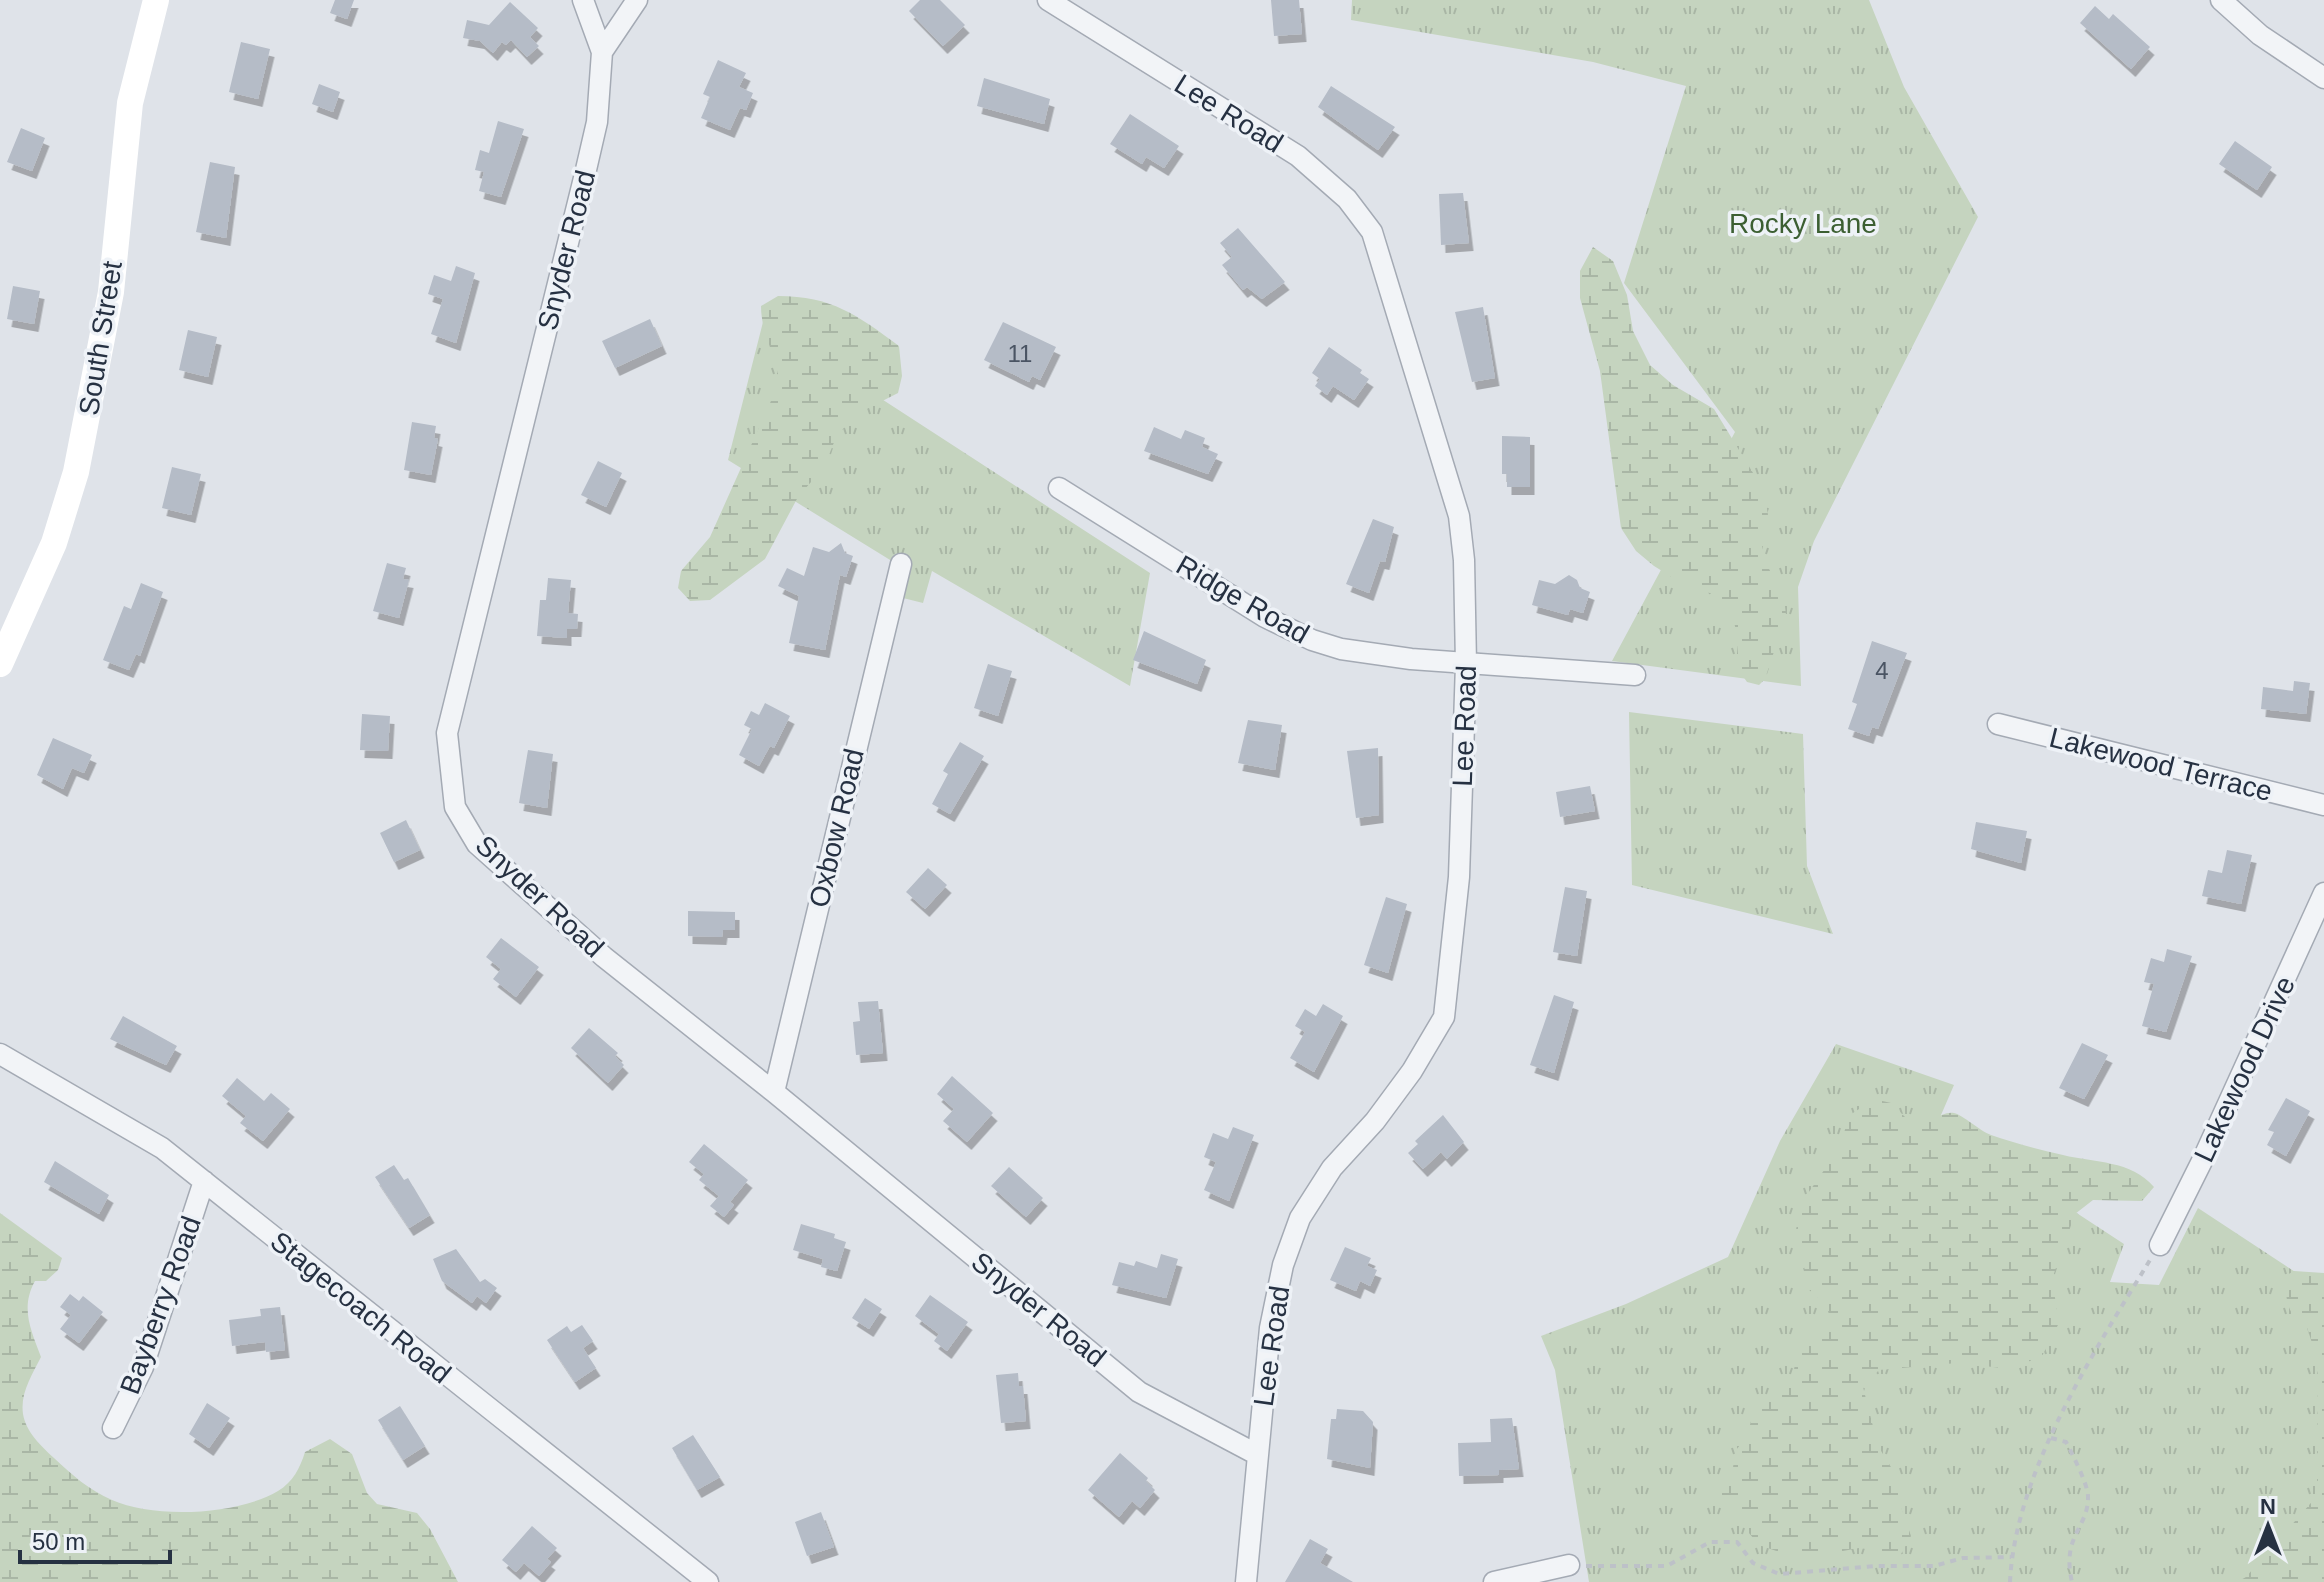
<svg xmlns="http://www.w3.org/2000/svg" width="2324" height="1582" font-family="Helvetica,sans-serif">
	<defs>
		<pattern id="grass-tufts" width="24" height="20" patternUnits="userSpaceOnUse" patternTransform="scale(2)"><rect width="24" height="20" fill="#c5d4bf"/><path d="M3 7l-1-3M5 7V3M7 7l1-3M15 17l-1-3M17 17v-4M19 17l1-3" fill="none" stroke="#a9b6a5"/></pattern>
		<pattern id="wetland-marsh" width="20" height="14" patternUnits="userSpaceOnUse" patternTransform="scale(2)"><rect width="20" height="14" fill="#c5d4bf"/><path d="M1 5h8M5 5V1M11 12h8M15 12V8" fill="none" stroke="#a9b6a5"/></pattern>
		<filter id="shadow"><feDropShadow dx="4.5" dy="8" stdDeviation="0" flood-color="#0004"/></filter>
	</defs>
	<rect width="100%" height="100%" fill="#dfe3e9"/>
	<path fill="url(#grass-tufts)" d="M 1352,0 L 1869,0 L 1904,87 L 1978,217 L 1814,541 L 1798,587 L 1801,686 L 1612,661 L 1735,432 L 1624,283 L 1686,86 L 1593,62 L 1351,20 Z
		M 763,322 L 1150,573 L 1130,686 L 932,571 L 923,603 L 887,594 L 895,563 L 728,460 Z
		M 1629,712 L 1803,734 L 1807,866 L 1833,934 L 1632,885 Z
		M 1836,1044 L 1954,1085 L 1938,1122 L 2124,1244 L 2110,1282 L 2159,1285 L 2198,1208 L 2324,1291 L 2324,1582 L 1589,1582 L 1555,1370 L 1541,1336 L 1626,1304 L 1728,1257 L 1780,1141 Z"/>
	<path fill="url(#wetland-marsh)" d="M 1593,247 L 1613,261 L 1627,295 L 1633,331 L 1650,365 L 1673,385 L 1714,409 L 1764,491 L 1768,515 L 1761,541 L 1766,563 L 1784,598 L 1786,615 L 1765,679 L 1759,685 L 1747,682 L 1740,672 L 1735,626 L 1726,602 L 1717,595 L 1688,587 L 1654,566 L 1636,551 L 1621,528 L 1600,371 L 1580,298 L 1580,271 Z
		M 778,296 C 832,296 857,315 899,346 L 902,376 L 898,393 L 851,417 L 835,440 L 824,467 L 798,497 L 765,559 L 710,600 L 690,601 L 678,588 L 681,571 L 710,537 L 779,383 C 777,355 761,335 761,306 Z
		M 1874,1099 L 1891,1103 L 1914,1126 C 1930,1127 1939,1111 1954,1113 C 1963,1115 1980,1131 1991,1135 C 2014,1143 2040,1150 2063,1155 C 2095,1163 2131,1160 2154,1187 L 2142,1201 L 2093,1200 L 2075,1214 L 2052,1279 L 2059,1323 L 2042,1356 L 2011,1369 L 1957,1363 L 1879,1370 L 1863,1387 L 1878,1446 L 1902,1485 L 1901,1507 L 1911,1536 L 1901,1554 L 1859,1548 L 1800,1559 L 1759,1545 L 1717,1495 L 1732,1473 L 1736,1450 L 1746,1438 L 1755,1408 L 1793,1374 L 1799,1346 L 1830,1318 L 1826,1304 L 1802,1284 L 1807,1253 L 1795,1234 L 1802,1202 L 1838,1150 L 1850,1115 Z
		M 0,1213 L 62,1258 L 58,1270 L 46,1281 L 35,1281 C 20,1308 31,1330 41,1357 C 32,1375 20,1393 23,1414 C 26,1432 41,1446 54,1458 C 72,1475 89,1490 112,1500 C 154,1519 238,1515 278,1491 C 293,1482 300,1468 305,1452 L 330,1439 L 352,1454 L 367,1493 L 377,1504 L 417,1513 L 430,1529 L 458,1582 L 0,1582 Z
		M 2294,1271 L 2324,1273 L 2324,1582 L 2237,1582 L 2246,1577 L 2317,1496 L 2318,1362 L 2306,1324 C 2285,1316 2286,1295 2285,1276 Z"/>
	<path fill="#b5bcc7" filter="url(#shadow)" d="M 335,0 L 354,0 L 347,19 L 330,13 Z
		M 920,0 L 940,0 L 965,25 L 943,46 L 909,11 Z
		M 1271,0 L 1299,0 L 1302,34 L 1274,36 Z
		M 510,2 L 538,28 L 530,37 L 539,46 L 527,57 L 511,40 L 506,45 L 502,42 L 493,53 L 480,41 L 463,38 L 467,20 L 489,25 Z
		M 2095,6 L 2109,19 L 2113,14 L 2150,47 L 2131,69 L 2080,23 Z
		M 241,42 L 270,49 L 258,99 L 229,92 Z
		M 718,60 L 746,73 L 739,87 L 753,93 L 746,110 L 740,108 L 730,130 L 701,118 L 710,97 L 703,94 Z
		M 984,78 L 1050,99 L 1044,124 L 977,106 Z
		M 319,84 L 340,92 L 333,112 L 312,104 Z
		M 1331,86 L 1395,127 L 1378,150 L 1318,107 Z
		M 1130,114 L 1179,146 L 1164,168 L 1146,157 L 1142,164 L 1110,144 Z
		M 498,121 L 524,129 L 501,197 L 479,191 L 484,172 L 475,170 L 480,150 L 489,153 Z
		M 21,128 L 45,138 L 32,171 L 7,162 Z
		M 2235,141 L 2272,167 L 2257,190 L 2219,164 Z
		M 210,162 L 235,167 L 226,238 L 196,232 Z
		M 1463,193 L 1469,243 L 1441,245 L 1439,194 Z
		M 1238,228 L 1285,282 L 1262,299 L 1247,287 L 1243,290 L 1222,265 L 1232,257 L 1220,243 Z
		M 456,266 L 475,273 L 456,343 L 431,334 L 443,299 L 428,294 L 434,275 L 451,281 Z
		M 13,286 L 40,291 L 34,324 L 7,319 Z
		M 1483,307 L 1495,378 L 1472,382 L 1455,312 Z
		M 650,319 L 662,346 L 615,368 L 602,341 Z
		M 1003,322 L 1056,347 L 1040,380 L 1032,376 L 1029,382 L 984,360 Z
		M 188,330 L 217,337 L 208,377 L 179,370 Z
		M 1329,347 L 1362,370 L 1360,373 L 1369,379 L 1354,400 L 1333,386 L 1327,395 L 1315,386 L 1320,379 L 1312,373 Z
		M 412,422 L 436,426 L 434,438 L 438,439 L 431,475 L 404,470 Z
		M 1154,427 L 1181,439 L 1185,430 L 1205,438 L 1202,447 L 1218,454 L 1208,474 L 1144,451 Z
		M 1502,436 L 1530,437 L 1530,487 L 1507,487 L 1507,474 L 1502,474 Z
		M 598,461 L 622,473 L 606,507 L 581,495 Z
		M 172,467 L 201,474 L 191,515 L 162,508 Z
		M 1373,519 L 1394,527 L 1385,562 L 1380,561 L 1369,593 L 1346,584 Z
		M 841,543 L 845,553 L 853,556 L 846,577 L 840,575 L 825,650 L 789,643 L 799,596 L 778,586 L 787,568 L 804,576 L 813,547 L 829,552 Z
		M 387,563 L 406,568 L 403,579 L 409,580 L 399,618 L 373,611 Z
		M 1569,575 L 1577,580 L 1580,588 L 1590,592 L 1583,613 L 1570,609 L 1568,615 L 1532,605 L 1539,580 L 1555,584 Z
		M 548,578 L 571,580 L 568,613 L 578,614 L 577,629 L 567,629 L 567,638 L 537,636 L 540,600 L 546,600 Z
		M 141,583 L 163,592 L 140,656 L 136,654 L 129,670 L 103,660 L 124,606 L 131,609 Z
		M 1144,631 L 1206,660 L 1197,684 L 1133,660 Z
		M 1872,641 L 1907,653 L 1878,729 L 1872,727 L 1869,736 L 1848,729 L 1857,704 L 1852,702 Z
		M 988,664 L 1012,671 L 998,716 L 974,708 Z
		M 2294,681 L 2310,683 L 2306,714 L 2261,709 L 2263,687 L 2293,691 Z
		M 765,703 L 790,716 L 774,748 L 770,746 L 759,766 L 739,755 L 752,729 L 744,725 L 751,711 L 759,715 Z
		M 362,714 L 390,716 L 388,751 L 360,750 Z
		M 1248,720 L 1282,725 L 1275,770 L 1238,763 Z
		M 53,738 L 92,755 L 84,773 L 72,768 L 63,789 L 37,775 Z
		M 960,742 L 984,756 L 950,814 L 932,804 L 948,774 L 943,771 Z
		M 1378,748 L 1379,815 L 1356,818 L 1347,751 Z
		M 528,750 L 553,754 L 547,808 L 519,803 Z
		M 1590,786 L 1595,811 L 1560,817 L 1556,792 Z
		M 406,820 L 420,850 L 394,862 L 380,833 Z
		M 1976,822 L 2027,831 L 2021,863 L 1971,849 Z
		M 2227,850 L 2252,855 L 2241,904 L 2202,896 L 2208,870 L 2222,873 Z
		M 928,868 L 947,885 L 925,909 L 906,892 Z
		M 1565,887 L 1587,891 L 1577,956 L 1553,952 Z
		M 1386,897 L 1407,904 L 1388,973 L 1364,965 Z
		M 688,911 L 735,912 L 735,930 L 723,930 L 722,937 L 688,936 Z
		M 501,938 L 539,967 L 516,997 L 493,979 L 501,969 L 486,957 Z
		M 2167,949 L 2192,956 L 2166,1032 L 2142,1026 L 2154,984 L 2144,982 L 2151,958 L 2164,962 Z
		M 1554,995 L 1574,1002 L 1554,1073 L 1530,1065 Z
		M 878,1001 L 883,1053 L 856,1055 L 853,1022 L 860,1021 L 858,1002 Z
		M 1323,1004 L 1343,1016 L 1314,1072 L 1290,1058 L 1305,1032 L 1295,1026 L 1305,1009 L 1316,1016 Z
		M 123,1016 L 177,1046 L 166,1065 L 110,1039 Z
		M 589,1028 L 618,1053 L 615,1056 L 624,1065 L 608,1083 L 571,1048 Z
		M 2082,1043 L 2108,1055 L 2084,1099 L 2059,1088 Z
		M 952,1076 L 993,1113 L 967,1142 L 943,1121 L 954,1109 L 937,1094 Z
		M 237,1078 L 264,1101 L 271,1093 L 290,1109 L 263,1141 L 240,1123 L 246,1116 L 222,1096 Z
		M 2286,1098 L 2310,1111 L 2286,1156 L 2267,1145 L 2274,1132 L 2268,1130 Z
		M 1443,1115 L 1464,1142 L 1447,1159 L 1441,1152 L 1423,1169 L 1408,1153 L 1418,1144 L 1415,1141 Z
		M 1233,1127 L 1254,1135 L 1229,1201 L 1204,1190 L 1216,1162 L 1204,1157 L 1213,1133 L 1228,1139 Z
		M 704,1144 L 748,1180 L 730,1202 L 734,1205 L 724,1217 L 710,1206 L 719,1196 L 699,1180 L 704,1174 L 689,1162 Z
		M 55,1161 L 109,1195 L 99,1214 L 44,1182 Z
		M 394,1165 L 404,1180 L 408,1178 L 430,1215 L 409,1228 L 375,1177 Z
		M 1009,1167 L 1043,1198 L 1026,1217 L 991,1186 Z
		M 801,1224 L 835,1234 L 834,1238 L 846,1242 L 837,1271 L 821,1267 L 823,1259 L 793,1250 Z
		M 1345,1247 L 1371,1258 L 1367,1266 L 1377,1270 L 1370,1286 L 1360,1281 L 1356,1291 L 1330,1280 Z
		M 456,1249 L 480,1282 L 485,1279 L 497,1288 L 486,1303 L 477,1296 L 472,1303 L 442,1281 L 433,1259 Z
		M 1161,1254 L 1178,1259 L 1166,1298 L 1112,1285 L 1119,1262 L 1134,1266 L 1136,1261 L 1157,1268 Z
		M 70,1294 L 79,1301 L 83,1296 L 103,1312 L 79,1343 L 60,1329 L 71,1315 L 60,1307 Z
		M 930,1295 L 968,1322 L 947,1351 L 934,1341 L 939,1334 L 915,1316 Z
		M 865,1298 L 882,1309 L 869,1329 L 852,1318 Z
		M 280,1307 L 285,1350 L 266,1352 L 265,1342 L 232,1346 L 229,1320 L 261,1316 L 260,1309 Z
		M 582,1325 L 593,1341 L 583,1348 L 596,1368 L 575,1382 L 547,1340 L 567,1326 L 571,1332 Z
		M 1018,1373 L 1019,1386 L 1023,1386 L 1026,1421 L 1001,1423 L 996,1375 Z
		M 207,1403 L 230,1418 L 209,1448 L 189,1434 Z
		M 400,1406 L 425,1446 L 403,1460 L 378,1420 Z
		M 1337,1409 L 1363,1411 L 1373,1422 L 1370,1468 L 1327,1459 L 1331,1419 L 1336,1419 Z
		M 1512,1418 L 1519,1469 L 1499,1470 L 1499,1475 L 1459,1476 L 1458,1443 L 1491,1442 L 1490,1419 Z
		M 693,1435 L 720,1477 L 697,1490 L 672,1448 Z
		M 1120,1453 L 1148,1478 L 1146,1481 L 1155,1490 L 1140,1508 L 1132,1501 L 1119,1517 L 1088,1490 Z
		M 821,1512 L 834,1547 L 807,1556 L 795,1522 Z
		M 532,1526 L 557,1548 L 547,1559 L 551,1562 L 539,1576 L 524,1563 L 516,1572 L 502,1560 Z
		M 1310,1539 L 1328,1549 L 1320,1563 L 1353,1582 L 1285,1582 Z"/>
	<g fill="none" stroke-linecap="round" stroke-linejoin="round">
		<defs>
			<path id="street" d="M 583,0 L 602,52
				M 637,0 L 602,52 L 597,122 L 585,174 L 447,733 L 455,807 L 477,844 L 604,957 L 774,1092 L 1139,1392 L 1258,1455
				M 1048,0 L 1298,156 L 1347,199 L 1372,232 L 1459,516 L 1464,560 L 1466,664 L 1459,877 L 1444,1017 L 1412,1071 L 1375,1121 L 1332,1168 L 1300,1218 L 1283,1265 L 1270,1328 L 1246,1582
				M 2221,0 L 2260,35 L 2324,78
				M 1059,488 L 1265,617 L 1312,640 L 1341,649 L 1411,659 L 1635,675
				M 1998,724 L 2324,805
				M 0,1054 L 162,1148 L 708,1582
				M 774,1092 L 901,564
				M 2160,1245 L 2202,1161 L 2324,893
				M 113,1428 L 143,1367 L 204,1181
				M 1494,1582 L 1569,1565"/>
		</defs>
		<use href="#street" stroke="#a4aab4" stroke-width="23"/>
		<path stroke="#bdc1c8" stroke-width="4" stroke-dasharray="6 6" stroke-linecap="butt" d="M 2051,1438 L 2066,1442 C 2072,1453 2088,1485 2088,1496 C 2089,1528 2061,1535 2072,1582
			M 1586,1566 L 1667,1566 L 1710,1542 L 1737,1542 L 1753,1563 L 1779,1574 L 1876,1566 L 1934,1566 L 1963,1558 L 2011,1557
			M 2010,1582 C 2015,1473 2094,1352 2150,1260"/>
		<use href="#street" stroke="#f2f4f7" stroke-width="20"/>
		<path stroke="#fff" stroke-width="26" d="M 0,664 L 54,543 L 76,472 L 111,292 L 130,103 L 156,0"/>
	</g>
	<g text-anchor="middle" stroke-width="7" stroke-linejoin="round" paint-order="stroke">
		<g font-size="24" fill="#4a5463">
			<text x="1020" y="362">11</text>
			<text x="1882" y="679">4</text>
		</g>
		<g font-size="28" fill="#263142" stroke="#eef2f7">
			<text transform="translate(1229 113) rotate(32)" y="10">Lee Road</text>
			<text transform="translate(566 250) rotate(-76)" y="10">Snyder Road</text>
			<text transform="translate(100 338) rotate(-81)" y="10">South Street</text>
			<text transform="translate(1243 599) rotate(30)" y="10">Ridge Road</text>
			<text transform="translate(1464 726) rotate(-88)" y="10">Lee Road</text>
			<text transform="translate(2161 764) rotate(14)" y="10">Lakewood Terrace</text>
			<text transform="translate(836 828) rotate(-77)" y="10">Oxbow Road</text>
			<text transform="translate(540 896) rotate(43)" y="10">Snyder Road</text>
			<text transform="translate(2244 1069) rotate(-65)" y="10">Lakewood Drive</text>
			<text transform="translate(160 1305) rotate(-70)" y="10">Bayberry Road</text>
			<text transform="translate(361 1307) rotate(39)" y="10">Stagecoach Road</text>
			<text transform="translate(1039 1309) rotate(39)" y="10">Snyder Road</text>
			<text transform="translate(1271 1346) rotate(-82)" y="10">Lee Road</text>
		</g>
		<g font-size="28" fill="#3c5f32" stroke="#eef2f7">
			<text x="1803" y="233">Rocky Lane</text>
		</g>
	</g>
	<g transform="translate(2268 1526)" stroke="#eef2f7" stroke-width="6" paint-order="stroke">
	<path d="M0-6L14 30L0 20L-14 30Z" fill="#263142"/>
	<text y="-12" font-size="22" font-weight="bold" text-anchor="middle" fill="#263142">N</text>
	</g>
	<path d="M20 1550v12h150v-12" fill="none" stroke="#263142" stroke-width="4"/>
	<text x="32" y="1550" font-size="24" fill="#263142" stroke="#eef2f7" stroke-width="6" paint-order="stroke">50 m</text>
</svg>
